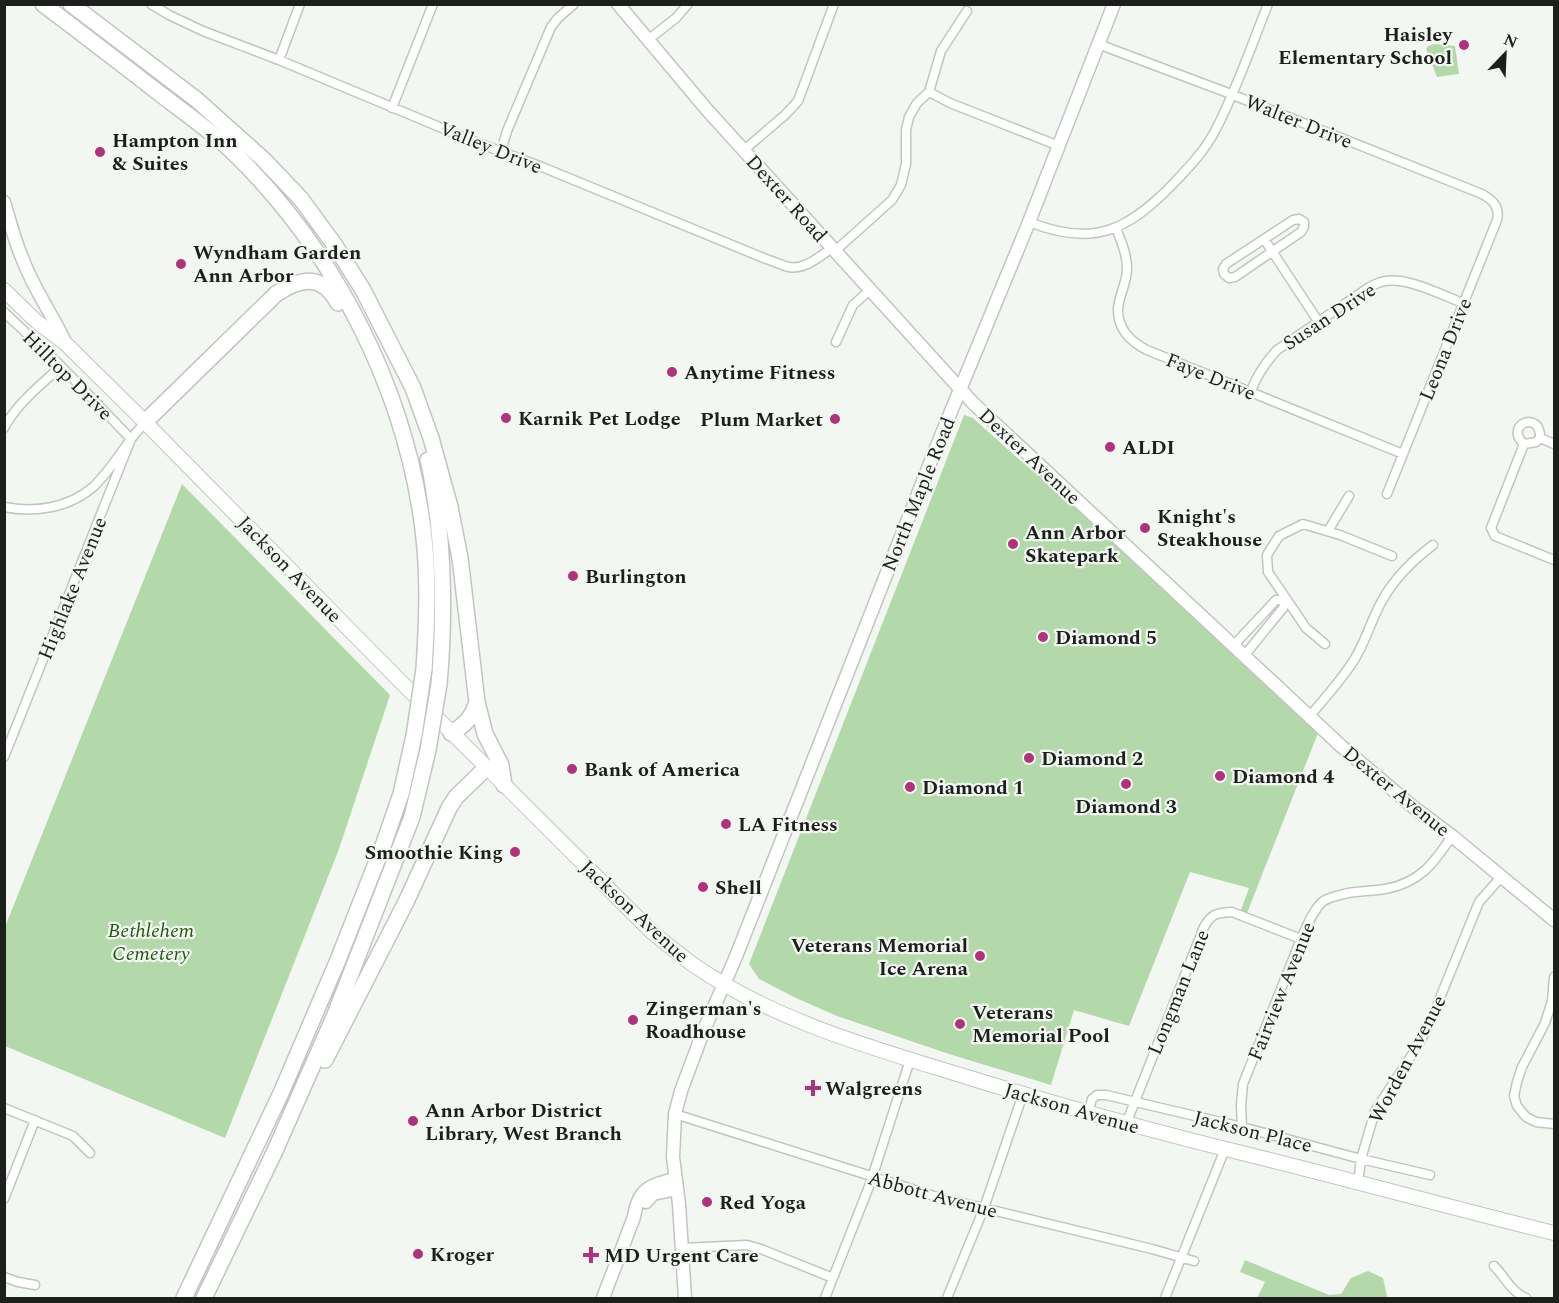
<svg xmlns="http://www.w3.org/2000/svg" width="1559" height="1303" font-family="Spectral,serif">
	<rect width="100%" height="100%" fill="#f2f8f1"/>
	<path fill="#b3d8a9" d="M 1435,44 L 1455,46 L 1459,74 L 1437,77 L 1426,49 L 1428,46 Z
		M 964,415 L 973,418 L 1014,455 L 1072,503 L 1318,733 L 1247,913 L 1241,910 L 1249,888 L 1190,872 L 1129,1026 L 1074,1010 L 1051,1085 L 949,1054 L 837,1016 L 796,998 L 759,979 L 749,964 Z
		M 182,484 L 390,695 L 339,849 L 225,1138 L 5,1046 L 5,927 Z
		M 1245,1260 L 1329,1295 L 1341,1294 L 1351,1278 L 1368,1271 L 1383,1278 L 1387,1296 L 1386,1298 L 1257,1298 L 1265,1282 L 1240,1272 Z"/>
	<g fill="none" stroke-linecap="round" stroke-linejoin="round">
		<defs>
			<path id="street" d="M 151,4 L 169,15 L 203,31 L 279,60 L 473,141 L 542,167 L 766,259 C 773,261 781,265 789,267 C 805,270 820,256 832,248
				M 649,39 L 676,18 L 688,4
				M 1098,44 L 1223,91 L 1482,194 C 1493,200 1500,207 1497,220 L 1387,494
				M 279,60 L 300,4
				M 929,92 L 950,103 L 1059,146
				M 392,108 L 433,4
				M 744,150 L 785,115 L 798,101 L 834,4
				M 501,151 L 507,131 L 551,27 L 558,18 L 574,4
				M 1299,219 L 1304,222 L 1304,227 L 1301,232 L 1235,277 L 1229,278 L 1224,274 L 1223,269 L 1226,264 L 1293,220 Z
				M 1029,222 C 1092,247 1126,232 1172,185 C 1188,168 1204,152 1215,131 C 1236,91 1251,47 1268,4
				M 1116,228 C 1121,241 1127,254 1127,269 C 1127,283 1118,297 1118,310 C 1118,330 1131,342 1147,350 L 1403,454
				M 1264,239 L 1318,321
				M 835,251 L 892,200 L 901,185 L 906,164 L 906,130 L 909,117 L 917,103 L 929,92 L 941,51 L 967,11
				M 4,312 L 61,366 L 131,439 C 119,455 108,473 93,487 C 69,508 35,513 4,507
				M 836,342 L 853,305 L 870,290
				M 1251,391 C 1257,375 1265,363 1277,350 L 1368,288 C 1372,286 1377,283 1381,282 C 1405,275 1441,295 1463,303
				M 4,428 C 17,403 41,385 61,366
				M 1524,444 L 1491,528 L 1495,536 L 1554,560
				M 1524,444 C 1503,425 1541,409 1540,438
				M 1524,444 L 1536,442 L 1540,438 L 1554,444
				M 1328,531 L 1349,496
				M 1325,644 L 1306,628 L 1268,572 L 1267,555 L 1279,536 L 1303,524 L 1340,535 L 1392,556
				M 1234,645 L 1276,600 L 1286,599 L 1283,608 L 1244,656
				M 1309,717 C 1323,700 1338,684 1350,666 C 1365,646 1370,621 1383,599 C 1395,578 1413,560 1433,545
				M 4,757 L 131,439 L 145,422
				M 1554,977 L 1552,1001 L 1545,1023 L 1522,1067 L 1517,1082 L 1514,1096 L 1517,1106 L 1526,1117 L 1536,1122 L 1554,1124
				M 4,1108 L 73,1136 L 90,1153
				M 675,1114 L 934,1196 L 1152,1249 L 1194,1261
				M 1088,1114 L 1092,1099 L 1097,1095 L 1106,1095 L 1242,1127 L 1361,1159 L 1430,1175
				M 1126,1124 L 1204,927 C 1212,913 1217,913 1232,912 L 1301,939
				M 1242,1127 L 1241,1105 L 1243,1084 L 1301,939 C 1307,926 1312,912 1322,902 C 1328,897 1340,895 1348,893 C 1360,891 1373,891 1385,889 C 1420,883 1434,863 1452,836
				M 1358,1183 L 1361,1159 L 1375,1111 L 1419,1044 L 1431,1020 L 1479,902 L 1502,876
				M 4,1199 L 35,1120
				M 682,1248 L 747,1245 L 761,1249 L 833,1278
				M 1494,1266 C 1506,1278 1511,1292 1526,1298
				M 4,1277 L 18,1282 L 35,1285
				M 825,1298 L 870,1184 L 910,1060
				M 947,1298 L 984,1208 L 1023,1094
				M 1165,1298 L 1225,1149"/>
			<path id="secondary" d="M 618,4 L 708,111 L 973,403 L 1341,746 L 1412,806 L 1452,836 L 1554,920
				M 4,202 C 10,222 15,242 23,260 C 34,290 53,315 66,344
				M 646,1202 L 653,1194 L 677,1189
				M 603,1298 L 634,1217 C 638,1189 650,1185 675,1179
				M 685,1298 L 679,1204 L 673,1157 L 675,1114 L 681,1091 L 703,1032 L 735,959 L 936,448 L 1029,222 L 1114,4"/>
			<path id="primary" d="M 4,290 L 36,321 L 66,344 L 135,412 L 399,680 L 653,933 C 667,944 681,956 695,966 C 777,1022 876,1049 970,1078 C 1059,1105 1148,1130 1238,1152 C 1344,1178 1449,1207 1554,1233"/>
			<path id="highway" d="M 43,4 C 81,33 118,61 155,90 C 181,110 209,129 233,152 C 335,251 405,388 423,529 C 429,576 427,623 424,669
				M 71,4 L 197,100 L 263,159 L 301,199 L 334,244 L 363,290 L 413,388 L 431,438 L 450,507 L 460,558 L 477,702 L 485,734 L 501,765 L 504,785
				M 145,422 L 276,294 C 300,278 322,273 338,303
				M 428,460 C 433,479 435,499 438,519 C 444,575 444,629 439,684
				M 451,733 C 465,725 472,718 477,702
				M 325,1060 L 406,902 L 449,808 L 456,797 L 486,768
				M 184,1298 L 281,1093 L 338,960 L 384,843 L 401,794 L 414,736
				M 204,1298 L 274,1153 L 334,1017 L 412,817 L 428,750"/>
		</defs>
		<use href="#street" stroke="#c0c6bf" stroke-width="11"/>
		<use href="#secondary" stroke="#c0c6bf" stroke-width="15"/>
		<use href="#primary" stroke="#c0c6bf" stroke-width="16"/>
		<use href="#highway" stroke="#c0c6bf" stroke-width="18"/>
		<use href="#street" stroke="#fff" stroke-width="8"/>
		<use href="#secondary" stroke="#fff" stroke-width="12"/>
		<use href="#primary" stroke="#fff" stroke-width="14"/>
		<use href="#highway" stroke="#fff" stroke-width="15"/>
		<defs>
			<path id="highway-bridge" d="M 414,736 L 424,669
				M 428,750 L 439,684"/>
		</defs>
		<use href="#highway-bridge" stroke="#c0c6bf" stroke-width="18" stroke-linecap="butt"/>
		<use href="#highway-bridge" stroke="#fff" stroke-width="15"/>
	</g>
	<g fill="#b1317c" stroke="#f2f8f1" stroke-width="2">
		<circle cx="1464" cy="45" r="6"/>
		<circle cx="100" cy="152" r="6"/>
		<circle cx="181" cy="264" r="6"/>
		<circle cx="672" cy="372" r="6"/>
		<circle cx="506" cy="418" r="6"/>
		<circle cx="835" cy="419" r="6"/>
		<circle cx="1110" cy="447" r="6"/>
		<circle cx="1145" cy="528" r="6"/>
		<circle cx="1013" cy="544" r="6"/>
		<circle cx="573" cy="576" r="6"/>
		<circle cx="1043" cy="637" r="6"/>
		<circle cx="1029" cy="758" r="6"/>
		<circle cx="572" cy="769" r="6"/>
		<circle cx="1220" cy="776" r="6"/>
		<circle cx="1126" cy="784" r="6"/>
		<circle cx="910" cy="787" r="6"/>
		<circle cx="726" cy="824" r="6"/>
		<circle cx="515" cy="852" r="6"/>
		<circle cx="703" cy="887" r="6"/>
		<circle cx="980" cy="956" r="6"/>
		<circle cx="633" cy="1020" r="6"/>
		<circle cx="960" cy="1024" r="6"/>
		<path d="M810 1079h6v6h6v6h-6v6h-6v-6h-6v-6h6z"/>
		<circle cx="413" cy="1121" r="6"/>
		<circle cx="707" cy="1202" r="6"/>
		<circle cx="418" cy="1254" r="6"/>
		<path d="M588 1246h6v6h6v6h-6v6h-6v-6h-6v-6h6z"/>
	</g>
	<g text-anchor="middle" stroke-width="4.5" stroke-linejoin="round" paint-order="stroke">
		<g font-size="20" font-weight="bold" fill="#1d1f1d" stroke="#f2f8f1" text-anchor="start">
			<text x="1452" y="41" text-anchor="end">Haisley<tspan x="1452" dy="23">Elementary School</tspan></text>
			<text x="112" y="147">Hampton Inn<tspan x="112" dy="23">&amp; Suites</tspan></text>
			<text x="193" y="259">Wyndham Garden<tspan x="193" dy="23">Ann Arbor</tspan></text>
			<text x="684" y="379">Anytime Fitness</text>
			<text x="518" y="425">Karnik Pet Lodge</text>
			<text x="823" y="426" text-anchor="end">Plum Market</text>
			<text x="1122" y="454">ALDI</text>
			<text x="1157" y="523">Knight's<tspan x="1157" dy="23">Steakhouse</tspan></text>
			<text x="1025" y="539">Ann Arbor<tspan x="1025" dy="23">Skatepark</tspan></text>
			<text x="585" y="583">Burlington</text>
			<text x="1055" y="644">Diamond 5</text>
			<text x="1041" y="765">Diamond 2</text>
			<text x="584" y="776">Bank of America</text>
			<text x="1232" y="783">Diamond 4</text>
			<text x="922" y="794">Diamond 1</text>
			<text x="1126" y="813" text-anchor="middle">Diamond 3</text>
			<text x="738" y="831">LA Fitness</text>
			<text x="503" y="859" text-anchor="end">Smoothie King</text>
			<text x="715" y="894">Shell</text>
			<text x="968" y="952" text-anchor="end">Veterans Memorial<tspan x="968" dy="23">Ice Arena</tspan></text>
			<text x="645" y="1015">Zingerman's<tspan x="645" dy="23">Roadhouse</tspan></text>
			<text x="972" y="1019">Veterans<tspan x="972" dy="23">Memorial Pool</tspan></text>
			<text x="825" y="1095">Walgreens</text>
			<text x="425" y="1117">Ann Arbor District<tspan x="425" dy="23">Library, West Branch</tspan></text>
			<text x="719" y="1209">Red Yoga</text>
			<text x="430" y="1261">Kroger</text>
			<text x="604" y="1262">MD Urgent Care</text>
		</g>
		<g font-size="20" fill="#1d1f1d" stroke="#f2f8f1">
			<text transform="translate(1299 121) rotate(22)" y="7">Walter Drive</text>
			<text transform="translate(491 147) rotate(22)" y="7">Valley Drive</text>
			<text transform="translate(787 198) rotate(48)" y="7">Dexter Road</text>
			<text transform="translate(1329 316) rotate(-33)" y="7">Susan Drive</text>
			<text transform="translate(1445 349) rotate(-68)" y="7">Leona Drive</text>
			<text transform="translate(68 375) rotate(45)" y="7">Hilltop Drive</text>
			<text transform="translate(1211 376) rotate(22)" y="7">Faye Drive</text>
			<text transform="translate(1030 456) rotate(43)" y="7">Dexter Avenue</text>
			<text transform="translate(918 494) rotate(-68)" y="7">North Maple Road</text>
			<text transform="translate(290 569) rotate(46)" y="7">Jackson Avenue</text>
			<text transform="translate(72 588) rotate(-68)" y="7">Highlake Avenue</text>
			<text transform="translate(1397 791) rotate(39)" y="7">Dexter Avenue</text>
			<text transform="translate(635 911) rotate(43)" y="7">Jackson Avenue</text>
			<text transform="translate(1281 991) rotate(-68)" y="7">Fairview Avenue</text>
			<text transform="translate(1178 992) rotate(-68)" y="7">Longman Lane</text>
			<text transform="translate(1407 1059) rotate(-62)" y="7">Worden Avenue</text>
			<text transform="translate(1072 1108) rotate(16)" y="7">Jackson Avenue</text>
			<text transform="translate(1253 1131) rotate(14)" y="7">Jackson Place</text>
			<text transform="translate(933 1194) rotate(15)" y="7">Abbott Avenue</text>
		</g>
		<g font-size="20" font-style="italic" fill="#22580d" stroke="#f2f8f1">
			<text x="151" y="937">Bethlehem<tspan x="151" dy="23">Cemetery</tspan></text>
		</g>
	</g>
	<rect width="1559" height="1303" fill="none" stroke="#1d1f1d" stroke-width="12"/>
	<g transform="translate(1505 54) rotate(23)" stroke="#f2f8f1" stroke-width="4.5" paint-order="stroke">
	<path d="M0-4.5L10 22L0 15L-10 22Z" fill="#1d1f1d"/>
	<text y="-9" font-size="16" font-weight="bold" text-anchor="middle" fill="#1d1f1d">N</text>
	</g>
</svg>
